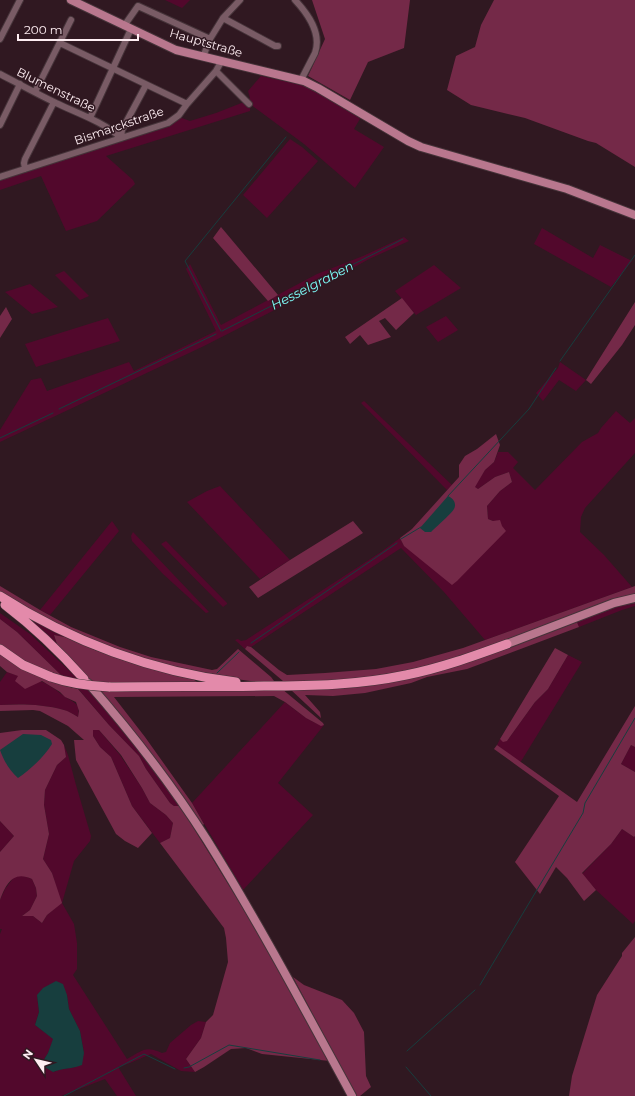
<svg xmlns="http://www.w3.org/2000/svg" width="635" height="1096" font-family="Montserrat,sans-serif">
	<rect width="100%" height="100%" fill="#301821"/>
	<path fill="#52082c" fill-rule="evenodd" d="M 165,0 L 190,0 L 182,8 Z
		M 261,76 L 308,86 L 361,117 L 354,129 L 384,147 L 355,188 L 304,144 L 246,101 L 250,98 L 248,91 Z
		M 244,102 L 250,108 L 250,111 L 106,156 L 133,180 L 135,184 L 97,221 L 66,231 L 41,176 L 0,190 L 0,180 L 170,126 L 179,117 L 190,121 L 216,113 Z
		M 290,139 L 302,147 L 318,161 L 267,218 L 243,195 Z
		M 542,228 L 593,258 L 600,245 L 632,261 L 611,287 L 534,244 Z
		M 404,237 L 409,241 L 369,259 L 308,293 L 204,346 L 0,442 L 0,430 L 31,380 L 41,378 L 47,391 L 129,362 L 134,371 L 216,331 L 186,269 L 190,264 L 221,325 L 317,274 L 363,256 Z
		M 434,265 L 461,288 L 416,315 L 395,291 Z
		M 64,271 L 89,296 L 80,300 L 55,275 Z
		M 30,284 L 58,307 L 32,314 L 5,292 Z
		M 446,316 L 458,330 L 438,342 L 426,327 Z
		M 108,318 L 120,341 L 36,367 L 25,344 Z
		M 560,362 L 586,380 L 576,391 L 559,380 L 543,401 L 536,393 L 558,368 Z
		M 364,401 L 452,485 L 447,490 L 361,403 Z
		M 616,411 L 630,423 L 635,418 L 635,453 L 585,508 L 581,517 L 580,532 L 604,555 L 632,587 L 485,640 L 444,592 L 401,548 L 251,647 L 247,646 L 245,649 L 235,640 L 238,639 L 241,641 L 246,640 L 381,552 L 400,538 L 404,546 L 493,521 L 488,519 L 487,506 L 500,491 L 512,482 L 509,472 L 495,477 L 478,489 L 474,487 L 485,470 L 494,462 L 498,452 L 508,452 L 518,462 L 513,468 L 535,490 L 582,442 L 598,433 L 601,428 Z
		M 220,486 L 290,560 L 260,579 L 187,502 L 207,491 Z
		M 112,521 L 119,531 L 50,615 L 40,610 Z
		M 133,532 L 209,612 L 206,613 L 163,574 L 132,541 L 131,536 Z
		M 166,541 L 227,603 L 227,604 L 223,607 L 161,544 Z
		M 635,601 L 635,606 L 622,610 L 579,627 L 576,620 Z
		M 0,613 L 30,634 L 90,690 L 111,715 L 161,778 L 180,806 L 174,806 L 170,803 L 146,769 L 139,756 L 109,725 L 69,678 L 63,677 L 17,632 L 0,619 Z
		M 20,613 L 70,638 L 54,635 L 57,644 Z
		M 568,655 L 582,662 L 520,763 L 497,745 L 500,739 L 507,741 L 535,702 L 548,689 Z
		M 7,672 C 18,676 29,678 40,681 C 49,684 57,691 64,696 C 73,703 81,702 78,717 C 74,714 69,712 64,710 C 43,704 21,704 0,705 L 0,682 Z
		M 285,702 C 294,709 313,725 324,725 L 278,783 L 313,815 L 243,890 L 192,803 Z
		M 93,730 L 99,730 L 120,755 L 142,788 L 150,803 L 166,815 L 173,823 L 170,838 L 160,843 L 132,806 L 111,757 L 100,747 L 93,736 Z
		M 64,745 L 68,755 L 76,785 L 91,836 L 90,841 L 74,861 L 62,903 L 74,924 L 77,943 L 77,969 L 73,975 L 127,1059 C 142,1051 145,1045 162,1053 L 166,1052 L 170,1043 L 191,1025 L 198,1021 L 206,1022 L 201,1038 L 186,1059 L 195,1072 L 181,1071 L 151,1054 L 130,1063 L 118,1067 L 136,1096 L 117,1096 L 105,1079 L 61,1096 L 0,1096 L 0,934 L 2,929 L 0,929 L 0,900 L 5,889 L 14,877 L 21,875 L 32,879 L 36,888 L 37,896 L 30,910 L 22,916 L 33,916 L 42,923 L 47,915 L 61,903 L 52,873 L 43,859 L 49,834 L 44,805 L 45,790 L 57,765 L 66,757 ZM 37,995 L 67,995 L 69,1009 L 80,1031 L 84,1053 L 75,1067 L 62,1069 L 53,1072 L 43,1061 L 48,1053 L 54,1039 L 35,1025 L 39,1012 Z
		M 631,745 L 635,747 L 635,772 L 621,764 Z
		M 0,821 L 14,836 L 0,852 Z
		M 622,829 L 634,837 L 635,836 L 635,921 L 633,924 L 596,890 L 582,874 L 611,844 Z"/>
	<path fill="#742948" d="M 312,0 L 410,0 L 404,48 L 368,62 L 350,100 L 308,76 L 325,39 Z
		M 494,0 L 635,0 L 635,167 L 596,143 L 588,141 L 525,118 L 471,105 L 447,90 L 456,56 L 475,47 L 481,25 Z
		M 221,227 L 278,295 L 268,301 L 213,238 Z
		M 402,298 L 414,313 L 396,330 L 385,318 L 379,321 L 391,337 L 368,345 L 360,335 L 350,344 L 345,337 Z
		M 635,302 L 635,325 L 622,345 L 591,384 L 586,380 Z
		M 6,307 L 12,319 L 0,338 L 0,316 Z
		M 496,434 L 500,445 L 494,462 L 485,470 L 475,487 L 478,489 L 495,477 L 509,472 L 512,482 L 500,491 L 487,506 L 488,519 L 493,521 L 500,520 L 502,526 L 506,531 L 457,581 L 452,585 L 404,546 L 400,538 L 412,529 L 459,477 L 459,465 L 465,456 L 477,449 Z
		M 353,521 L 363,533 L 258,598 L 249,587 L 290,560 Z
		M 0,586 L 40,610 L 71,627 L 120,647 L 151,657 L 212,670 L 217,669 L 238,649 L 271,677 L 274,681 L 257,682 L 221,677 L 149,661 L 72,633 L 0,593 Z
		M 635,586 L 635,595 L 447,662 L 383,677 L 300,683 L 283,681 L 245,649 L 247,646 L 251,647 L 279,670 L 287,675 L 325,673 L 376,669 L 413,662 L 463,648 L 596,600 Z
		M 0,619 L 17,632 L 63,677 L 42,671 L 0,647 Z
		M 576,620 L 579,627 L 467,669 L 427,677 L 411,683 L 365,693 L 333,696 L 305,695 L 320,712 L 321,718 L 290,689 L 390,681 Z
		M 54,635 L 70,638 L 95,650 L 129,662 L 159,671 L 190,677 L 200,684 L 93,684 L 57,644 Z
		M 555,648 L 568,655 L 548,689 L 535,702 L 507,741 L 503,742 L 500,739 Z
		M 0,653 L 66,686 L 78,689 L 109,725 L 139,756 L 146,769 L 170,803 L 174,806 L 180,806 L 246,913 L 330,1061 L 262,1054 L 246,1048 L 231,1049 L 204,1067 L 195,1072 L 186,1059 L 201,1038 L 206,1022 L 213,1015 L 228,962 L 226,938 L 224,928 L 160,843 L 170,838 L 173,823 L 166,815 L 150,803 L 142,788 L 121,755 L 99,730 L 93,730 L 93,736 L 100,747 L 111,757 L 132,806 L 152,833 L 138,848 L 125,841 L 116,834 L 76,760 L 74,740 L 84,740 L 68,726 L 40,711 L 33,710 L 0,711 L 0,705 C 21,704 43,704 64,710 C 68,711 73,714 78,717 L 79,711 L 76,702 L 65,697 L 60,692 L 42,681 L 25,689 L 15,681 L 18,676 L 7,672 L 0,666 Z
		M 282,689 L 323,723 L 324,725 L 321,726 L 306,718 L 285,702 L 274,696 L 114,697 L 145,737 L 192,803 L 204,824 L 201,827 L 100,691 Z
		M 635,706 L 635,747 L 631,745 L 621,764 L 635,772 L 635,836 L 634,837 L 622,829 L 611,844 L 582,873 L 596,890 L 584,901 L 567,878 L 556,867 L 540,894 L 515,862 L 559,796 L 494,749 L 497,745 L 577,802 Z
		M 22,730 L 46,730 L 61,740 L 64,745 L 66,757 L 57,765 L 45,790 L 44,805 L 49,834 L 43,859 L 52,873 L 62,903 L 47,915 L 42,923 L 33,916 L 22,916 L 30,910 L 37,896 L 36,888 L 32,879 C 13,870 6,884 0,900 L 0,852 L 14,836 L 0,821 L 0,733 Z
		M 635,937 L 635,1096 L 569,1096 L 572,1076 L 597,995 L 622,956 L 622,953 Z
		M 293,977 L 304,985 L 342,1000 L 354,1013 L 364,1032 L 366,1076 L 371,1087 L 360,1096 L 356,1096 Z"/>
	<path fill="#173e3e" d="M 448,496 C 453,498 457,503 454,509 C 452,513 435,528 431,532 L 425,532 L 420,528 Z
		M 23,734 L 41,735 L 51,740 L 52,744 C 44,757 31,769 18,778 C 9,770 4,761 0,750 Z
		M 56,981 L 63,984 L 67,995 L 69,1009 L 80,1031 L 84,1053 L 82,1065 C 72,1069 63,1068 53,1072 L 43,1066 L 43,1061 L 48,1053 L 53,1039 L 35,1025 L 39,1012 L 37,995 L 43,988 Z"/>
	<g fill="none" stroke-linecap="round" stroke-linejoin="round">
		<path stroke="#173e3e" stroke-width="1" d="M 221,331 L 185,261 L 286,137
			M 222,331 L 403,239
			M 560,361 L 635,255
			M 59,409 L 216,334
			M 0,438 L 53,413
			M 448,496 L 529,409 L 556,368
			M 401,539 L 421,527
			M 251,643 L 397,543
			M 217,673 L 239,652
			M 480,985 L 583,813 L 585,803 L 635,718
			M 407,1051 L 475,990
			M 406,1067 L 431,1096
			M 184,1068 L 189,1067 L 229,1045 L 320,1060
			M 64,1096 L 144,1054 L 175,1069"/>
		<defs>
			<path id="minor" d="M 295,0 C 308,14 322,33 315,53 L 301,80
				M 223,18 L 275,46 L 278,46
				M 124,26 L 138,6 L 210,39
				M 0,39 L 20,0
				M 60,43 L 187,104
				M 203,57 L 210,39 L 223,18 L 240,0
				M 216,71 L 249,104
				M 0,74 C 19,84 37,94 56,103 C 77,113 104,122 121,138
				M 35,92 L 71,20
				M 90,118 L 131,29
				M 0,125 L 20,84
				M 121,138 L 122,130 L 146,85
				M 25,169 L 24,163 L 25,159 L 54,102
				M 0,177 L 168,123 L 179,115 L 187,104 L 216,71 L 221,62"/>
			<path id="major" d="M 71,0 L 176,50 L 304,81 L 318,88 L 408,141 L 421,147 L 567,189 L 635,215
				M 507,644 L 614,603 L 635,598
				M 88,683 C 131,732 172,785 207,840 C 259,923 305,1010 352,1096"/>
			<path id="highway" d="M 0,596 C 70,641 153,672 236,682
				M 5,605 C 34,627 60,652 84,679
				M 0,649 L 23,665 L 51,677
				M 109,687 C 161,686 213,687 264,686 C 312,686 359,685 406,675 C 441,668 474,656 507,644"/>
		</defs>
		<use href="#minor" stroke="#453339" stroke-width="8"/>
		<use href="#major" stroke="#453339" stroke-width="10"/>
		<use href="#highway" stroke="#453339" stroke-width="10"/>
		<use href="#minor" stroke="#795b65" stroke-width="6"/>
		<use href="#major" stroke="#b9778e" stroke-width="8"/>
		<use href="#highway" stroke="#e38aaa" stroke-width="9"/>
		<defs>
			<path id="highway-bridge" d="M 51,677 C 71,684 89,686 109,687"/>
		</defs>
		<use href="#highway-bridge" stroke="#453339" stroke-width="10" stroke-linecap="butt"/>
		<use href="#highway-bridge" stroke="#e38aaa" stroke-width="9"/>
	</g>
	<g text-anchor="middle" stroke-width="3" stroke-linejoin="round" paint-order="stroke">
		<g font-size="12" fill="#feedf2" stroke="#301821">
			<text transform="translate(206 43) rotate(16)" y="4">Hauptstraße</text>
			<text transform="translate(56 90) rotate(26)" y="4">Blumenstraße</text>
			<text transform="translate(119 126) rotate(-19)" y="4">Bismarckstraße</text>
		</g>
		<g font-size="13" font-style="italic" fill="#7ffcfa" stroke="#301821">
			<text transform="translate(312 285) rotate(-27)" y="5">Hesselgraben</text>
		</g>
	</g>
	<g transform="translate(36 1060) rotate(305)" stroke="#301821" stroke-width="3" paint-order="stroke">
	<path d="M0-3L7 15L0 10L-7 15Z" fill="#feedf2"/>
	<text y="-6" font-size="11" font-weight="bold" text-anchor="middle" fill="#feedf2">N</text>
	</g>
	<path d="M18 34v6h120v-6" fill="none" stroke="#feedf2" stroke-width="2"/>
	<text x="24" y="34" font-size="12" fill="#feedf2" stroke="#301821" stroke-width="3" paint-order="stroke">200 m</text>
</svg>
